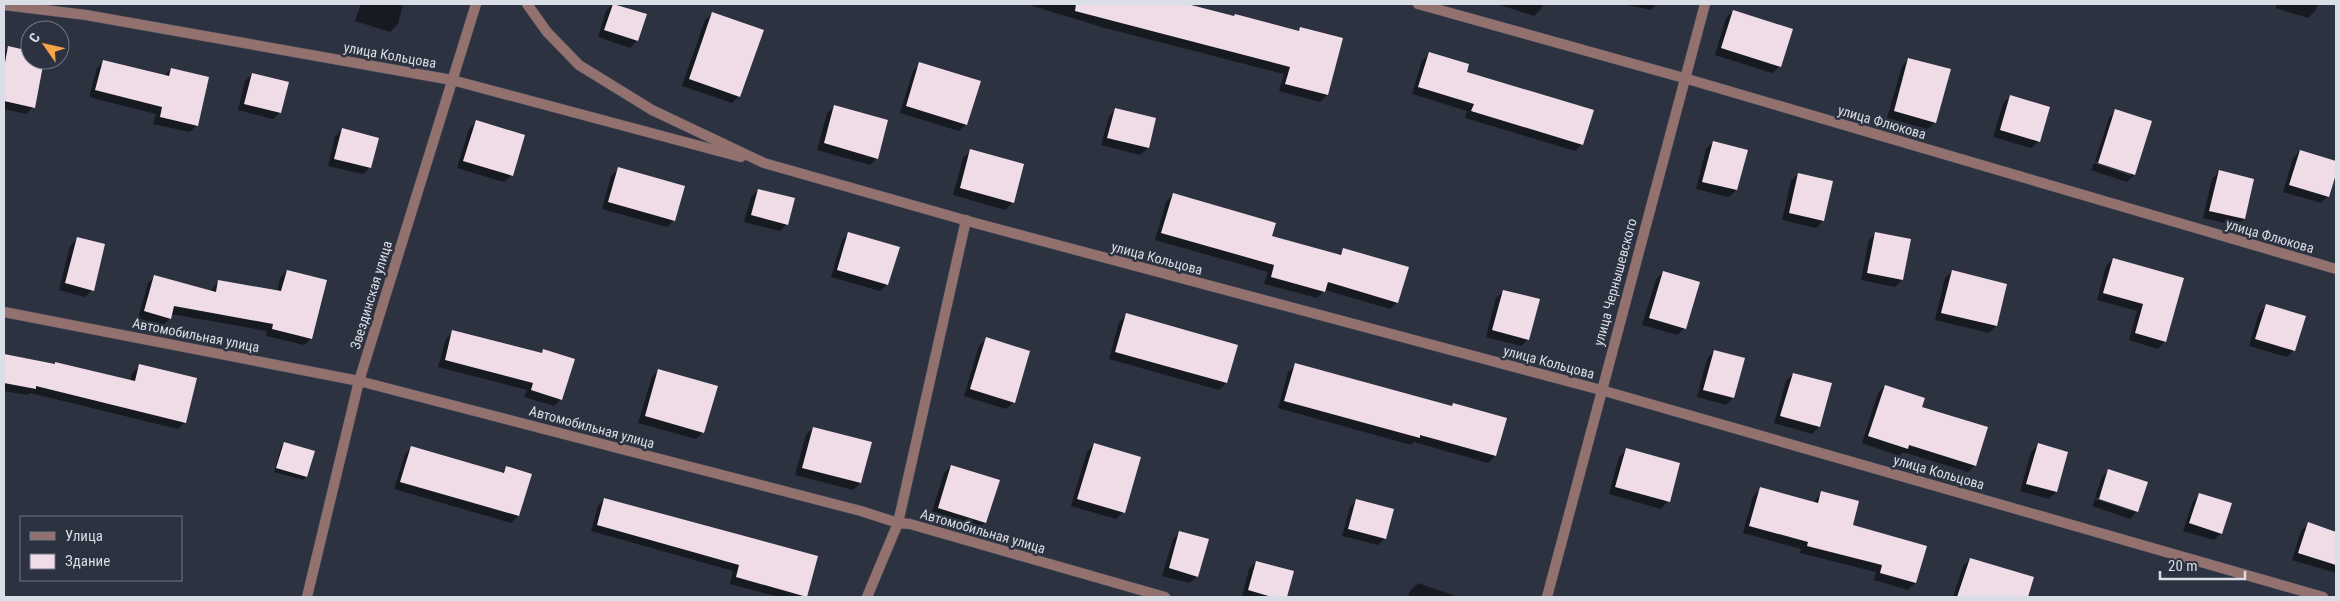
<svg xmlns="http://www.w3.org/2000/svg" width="2340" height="601" font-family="'Roboto Condensed',sans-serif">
	<rect width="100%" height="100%" fill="#2d3240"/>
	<path fill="#0007" d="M 361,4 L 403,4 L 398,24 L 390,32 L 355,21 Z
		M 613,4 L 646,14 L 637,41 L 630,48 L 598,37 L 606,11 Z
		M 1026,4 L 1182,4 L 1297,32 L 1301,28 L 1327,95 L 1320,102 L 1279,91 L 1284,74 L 1105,28 Z
		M 1497,4 L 1543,4 L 1541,9 L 1534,16 Z
		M 1623,4 L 1657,4 L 1651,10 Z
		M 2277,4 L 2318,4 L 2316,10 L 2308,18 L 2276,8 Z
		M 1733,11 L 1780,66 L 1772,73 L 1715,55 L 1726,18 Z
		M 713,13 L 739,96 L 732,103 L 682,86 L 705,20 Z
		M 9,47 L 30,52 L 30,60 L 43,60 L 33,107 L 26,114 L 4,109 L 4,52 Z
		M 1429,54 L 1465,73 L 1582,144 L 1575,151 L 1465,118 L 1467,111 L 1412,94 L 1422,61 Z
		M 1909,59 L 1935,122 L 1928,129 L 1887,118 L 1902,66 Z
		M 104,61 L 164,76 L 171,69 L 197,125 L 190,132 L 153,124 L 156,114 L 89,97 L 97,68 Z
		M 920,64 L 966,124 L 959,131 L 900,113 L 913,71 Z
		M 252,74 L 280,112 L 273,119 L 238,110 L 245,81 Z
		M 2010,96 L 2039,141 L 2031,148 L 1993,137 L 2003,104 Z
		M 835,106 L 877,158 L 870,165 L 817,150 L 827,113 Z
		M 1116,109 L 1148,148 L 1140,155 L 1101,145 L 1109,116 Z
		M 2116,110 L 2151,122 L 2134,175 L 2127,182 L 2091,170 L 2094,163 L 2131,176 L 2131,173 L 2095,161 L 2109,118 Z
		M 476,122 L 512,175 L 504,182 L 457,168 L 469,129 Z
		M 342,129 L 370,167 L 363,174 L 328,166 L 335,137 Z
		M 1713,142 L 1747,151 L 1736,190 L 1729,197 L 1696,189 L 1706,149 Z
		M 971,151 L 1013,202 L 1005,210 L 953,195 L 963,158 Z
		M 2300,151 L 2336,162 L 2336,170 L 2328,196 L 2321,203 L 2283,192 L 2293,158 Z
		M 618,169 L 674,220 L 667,227 L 602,209 L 611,176 Z
		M 2219,172 L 2244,219 L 2236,226 L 2203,218 L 2212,179 Z
		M 1798,174 L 1823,221 L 1816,228 L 1782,220 L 1791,181 Z
		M 758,190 L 787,224 L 780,231 L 744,222 L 751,197 Z
		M 1173,194 L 1271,236 L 1338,255 L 1344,249 L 1397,302 L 1390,309 L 1325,290 L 1317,298 L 1264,284 L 1268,272 L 1155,240 L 1166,202 Z
		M 849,233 L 887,284 L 880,291 L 831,277 L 842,240 Z
		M 1876,233 L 1902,280 L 1895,287 L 1861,280 L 1869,240 Z
		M 77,239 L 92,290 L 85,297 L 59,290 L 70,246 Z
		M 2113,259 L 2182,279 L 2165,341 L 2158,349 L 2129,340 L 2137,311 L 2097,300 L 2106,266 Z
		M 287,271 L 311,338 L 304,345 L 266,336 L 267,331 L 171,314 L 170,318 L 163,326 L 138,318 L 148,283 L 155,276 L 210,292 L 218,281 L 277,292 L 280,278 Z
		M 1952,271 L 2006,285 L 1996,326 L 1989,333 L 1935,320 L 1945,278 Z
		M 1663,272 L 1685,328 L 1677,335 L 1642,325 L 1656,279 Z
		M 1504,291 L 1528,339 L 1521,346 L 1486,337 L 1496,298 Z
		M 2266,306 L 2294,350 L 2287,357 L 2249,346 L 2259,313 Z
		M 1126,315 L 1226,383 L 1219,390 L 1109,359 L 1119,322 Z
		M 453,332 L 540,354 L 544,350 L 561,399 L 554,406 L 524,397 L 527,390 L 438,367 L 446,339 Z
		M 986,339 L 1014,402 L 1006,409 L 964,396 L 979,346 Z
		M 1714,351 L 1743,359 L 1733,398 L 1726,405 L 1697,397 L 1707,359 Z
		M 4,355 L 54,365 L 55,363 L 130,382 L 132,373 L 140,366 L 185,422 L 178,429 L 30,393 L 28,395 L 4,391 Z
		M 1296,365 L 1451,407 L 1453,404 L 1495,456 L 1488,463 L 1414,442 L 1411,445 L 1278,408 L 1288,372 Z
		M 659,370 L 703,432 L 696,439 L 638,423 L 652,377 Z
		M 1793,374 L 1830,384 L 1819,427 L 1812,434 L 1774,423 L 1786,381 Z
		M 1885,386 L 1920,408 L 1975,465 L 1968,472 L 1903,452 L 1899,456 L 1862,443 L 1878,393 Z
		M 813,428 L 871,443 L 860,483 L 853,490 L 795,475 L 806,435 Z
		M 284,444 L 306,477 L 303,480 L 274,472 L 281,447 Z
		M 1094,444 L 1123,512 L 1116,519 L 1071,506 L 1087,452 Z
		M 2038,445 L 2056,492 L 2049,499 L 2020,491 L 2031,452 Z
		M 412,447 L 500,474 L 506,468 L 531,475 L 518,516 L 511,523 L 394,489 L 405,454 Z
		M 1626,450 L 1668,501 L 1661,509 L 1609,494 L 1619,457 Z
		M 951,466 L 985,522 L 978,529 L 931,515 L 944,473 Z
		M 2109,470 L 2137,511 L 2130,519 L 2092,506 L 2095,499 L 2135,512 L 2135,510 L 2095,497 L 2102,477 Z
		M 1760,489 L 1813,503 L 1821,493 L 1851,526 L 1915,583 L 1908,590 L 1874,580 L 1876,572 L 1800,553 L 1801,549 L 1743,533 L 1753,496 Z
		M 2200,494 L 2221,533 L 2214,540 L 2183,531 L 2193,501 Z
		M 604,499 L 806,596 L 779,597 L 730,584 L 733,571 L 591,531 L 598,506 Z
		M 1357,500 L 1385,538 L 1378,545 L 1342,536 L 1350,507 Z
		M 2308,524 L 2336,533 L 2336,573 L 2292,560 L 2301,531 Z
		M 1180,532 L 1197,576 L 1190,583 L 1162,576 L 1173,539 Z
		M 1970,559 L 2032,578 L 2027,597 L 1953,597 L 1963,566 Z
		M 1256,562 L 1292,572 L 1286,597 L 1242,597 L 1249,569 Z
		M 1418,583 L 1456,596 L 1455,597 L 1408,597 L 1410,591 Z"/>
	<path fill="#efdce7" d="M 613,4 L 647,14 L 638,41 L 604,30 Z
		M 1076,4 L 1187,4 L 1234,16 L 1235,14 L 1299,31 L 1300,27 L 1343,38 L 1328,95 L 1285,84 L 1290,67 L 1075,11 Z
		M 1733,10 L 1793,29 L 1781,67 L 1721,48 Z
		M 712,12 L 764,30 L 740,97 L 689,79 Z
		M 8,46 L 30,51 L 30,60 L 44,60 L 35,108 L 4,101 L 4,68 Z
		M 1429,52 L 1469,64 L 1467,72 L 1594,110 L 1583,145 L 1471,111 L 1474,104 L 1418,87 Z
		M 1908,58 L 1951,69 L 1936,123 L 1894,111 Z
		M 103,60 L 169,76 L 171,68 L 209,77 L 198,126 L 160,117 L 162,107 L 95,90 Z
		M 919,62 L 981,81 L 967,125 L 906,106 Z
		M 252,73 L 289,82 L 281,113 L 244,104 Z
		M 2010,95 L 2050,107 L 2040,142 L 2000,130 Z
		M 834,105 L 888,120 L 878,159 L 824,143 Z
		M 1115,108 L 1156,118 L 1149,148 L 1107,138 Z
		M 2115,109 L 2152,121 L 2135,175 L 2098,163 Z
		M 476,120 L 525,135 L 513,176 L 463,161 Z
		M 342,128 L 379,138 L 371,168 L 334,159 Z
		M 1713,141 L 1748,150 L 1737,190 L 1702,182 Z
		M 970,149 L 1024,164 L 1014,203 L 960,188 Z
		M 2300,150 L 2336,161 L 2336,174 L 2329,197 L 2289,185 Z
		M 618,167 L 685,186 L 675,221 L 608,202 Z
		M 2219,170 L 2254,179 L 2245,219 L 2209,211 Z
		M 1798,173 L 1833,181 L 1824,221 L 1789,213 Z
		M 758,189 L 795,198 L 788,225 L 751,215 Z
		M 1173,193 L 1276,223 L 1272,236 L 1341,255 L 1343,248 L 1409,267 L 1398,303 L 1328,282 L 1325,292 L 1271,277 L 1274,265 L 1161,233 Z
		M 848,232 L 900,247 L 888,285 L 837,270 Z
		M 1875,232 L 1911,239 L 1903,280 L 1867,273 Z
		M 77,237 L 105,244 L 94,291 L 65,283 Z
		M 2113,258 L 2184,278 L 2166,342 L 2135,333 L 2143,304 L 2103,293 Z
		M 287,270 L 327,280 L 312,339 L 272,329 L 273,324 L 174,306 L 171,319 L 144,311 L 154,275 L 216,292 L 218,280 L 281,291 Z
		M 1952,270 L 2007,284 L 1997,326 L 1941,313 Z
		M 1663,271 L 1700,282 L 1686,329 L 1649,318 Z
		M 1503,290 L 1540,299 L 1529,340 L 1492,330 Z
		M 2266,304 L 2306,316 L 2295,351 L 2255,339 Z
		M 1126,313 L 1238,345 L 1227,383 L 1115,352 Z
		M 452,330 L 542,353 L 543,349 L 575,359 L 562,400 L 531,390 L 533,383 L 445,360 Z
		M 986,337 L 1030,351 L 1015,403 L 970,389 Z
		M 1714,350 L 1745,358 L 1734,398 L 1703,390 Z
		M 4,354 L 55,364 L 55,362 L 135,381 L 139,364 L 197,378 L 186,423 L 36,386 L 36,389 L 4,383 Z
		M 1295,363 L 1452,406 L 1453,403 L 1507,418 L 1496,456 L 1420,435 L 1420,438 L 1284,401 Z
		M 658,369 L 718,386 L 704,433 L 645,416 Z
		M 1793,373 L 1832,383 L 1820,427 L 1780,416 Z
		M 1885,385 L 1925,398 L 1922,407 L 1988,427 L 1976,466 L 1909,445 L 1908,449 L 1868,436 Z
		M 813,427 L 872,442 L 861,483 L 802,468 Z
		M 284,442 L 315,451 L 307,477 L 276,468 Z
		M 1094,443 L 1141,457 L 1125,513 L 1077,499 Z
		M 2038,443 L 2068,452 L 2057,492 L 2026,484 Z
		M 411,446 L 504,473 L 506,466 L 532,474 L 519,516 L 400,482 Z
		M 1626,448 L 1680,463 L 1670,502 L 1615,487 Z
		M 951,465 L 1000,480 L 986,523 L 938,508 Z
		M 2108,469 L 2148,482 L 2138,512 L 2099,499 Z
		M 1760,487 L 1818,503 L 1821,491 L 1859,501 L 1853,525 L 1927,546 L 1916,583 L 1880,573 L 1882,565 L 1807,546 L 1808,542 L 1749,526 Z
		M 2199,493 L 2232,503 L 2222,534 L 2189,523 Z
		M 604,498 L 818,556 L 807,597 L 736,577 L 739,565 L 597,525 Z
		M 1356,499 L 1394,509 L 1386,539 L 1348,529 Z
		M 2308,522 L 2336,532 L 2336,565 L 2298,553 Z
		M 1179,531 L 1209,539 L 1198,577 L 1169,568 Z
		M 1970,558 L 2034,577 L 2028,597 L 1957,597 Z
		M 1256,561 L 1294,571 L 1287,597 L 1272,597 L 1248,590 Z"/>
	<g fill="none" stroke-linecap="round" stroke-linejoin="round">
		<defs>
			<path id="lane" d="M 898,523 L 966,220"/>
			<path id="street" d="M 527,4 L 547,32 L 579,65 L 652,110 L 764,163 L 975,223 L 1601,390 L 2323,597
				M 1418,4 L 1684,78 L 2336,269
				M 4,5 L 86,15 L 452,80 L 741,157
				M 4,312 L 359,381 L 861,511 L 898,523 L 910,524 L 1165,597
				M 307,597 L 359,381 L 476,4
				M 867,597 L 898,523
				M 1547,597 L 1705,4"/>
		</defs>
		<use href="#lane" stroke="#494e5b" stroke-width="11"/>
		<use href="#street" stroke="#494e5b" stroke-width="11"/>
		<use href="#lane" stroke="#92716f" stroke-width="10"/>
		<use href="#street" stroke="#92716f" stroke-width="10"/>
	</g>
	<g text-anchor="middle" stroke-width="5" stroke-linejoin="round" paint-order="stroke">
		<g font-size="14" fill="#dadee7" stroke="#2d3240">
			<text transform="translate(390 55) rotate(10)" y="5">улица Кольцова</text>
			<text transform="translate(1882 122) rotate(16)" y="5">улица Флюкова</text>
			<text transform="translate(2270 236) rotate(16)" y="5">улица Флюкова</text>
			<text transform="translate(1157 258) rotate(15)" y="5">улица Кольцова</text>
			<text transform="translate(1615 282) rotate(-75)" y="5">улица Чернышевского</text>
			<text transform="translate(371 295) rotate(-73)" y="5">Звездинская улица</text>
			<text transform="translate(196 335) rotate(11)" y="5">Автомобильная улица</text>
			<text transform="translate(1549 362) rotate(15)" y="5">улица Кольцова</text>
			<text transform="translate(592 427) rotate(15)" y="5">Автомобильная улица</text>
			<text transform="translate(1939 472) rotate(16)" y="5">улица Кольцова</text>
			<text transform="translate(983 531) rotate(16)" y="5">Автомобильная улица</text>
		</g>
	</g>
	<rect width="2340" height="601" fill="none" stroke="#dadee7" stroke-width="10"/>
	<rect x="20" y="516" width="162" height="65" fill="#2d3240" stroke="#727783"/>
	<rect x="30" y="532" width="25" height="8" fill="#92716f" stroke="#727783"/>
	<text x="65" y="541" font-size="15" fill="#dadee7">Улица</text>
	<rect x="30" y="554" width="25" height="15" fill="#efdce7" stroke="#727783"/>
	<text x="65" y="566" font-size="15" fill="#dadee7">Здание</text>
	<g transform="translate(45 45) rotate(304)"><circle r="24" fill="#2d3240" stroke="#727783"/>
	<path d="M0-4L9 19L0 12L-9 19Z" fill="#f6a247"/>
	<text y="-8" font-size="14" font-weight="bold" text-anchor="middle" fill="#dadee7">С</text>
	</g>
	<path d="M2160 571v8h85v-8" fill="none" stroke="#dadee7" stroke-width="2.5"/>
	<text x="2168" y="571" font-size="15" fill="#dadee7" stroke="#2d3240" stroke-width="4" paint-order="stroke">20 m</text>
</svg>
